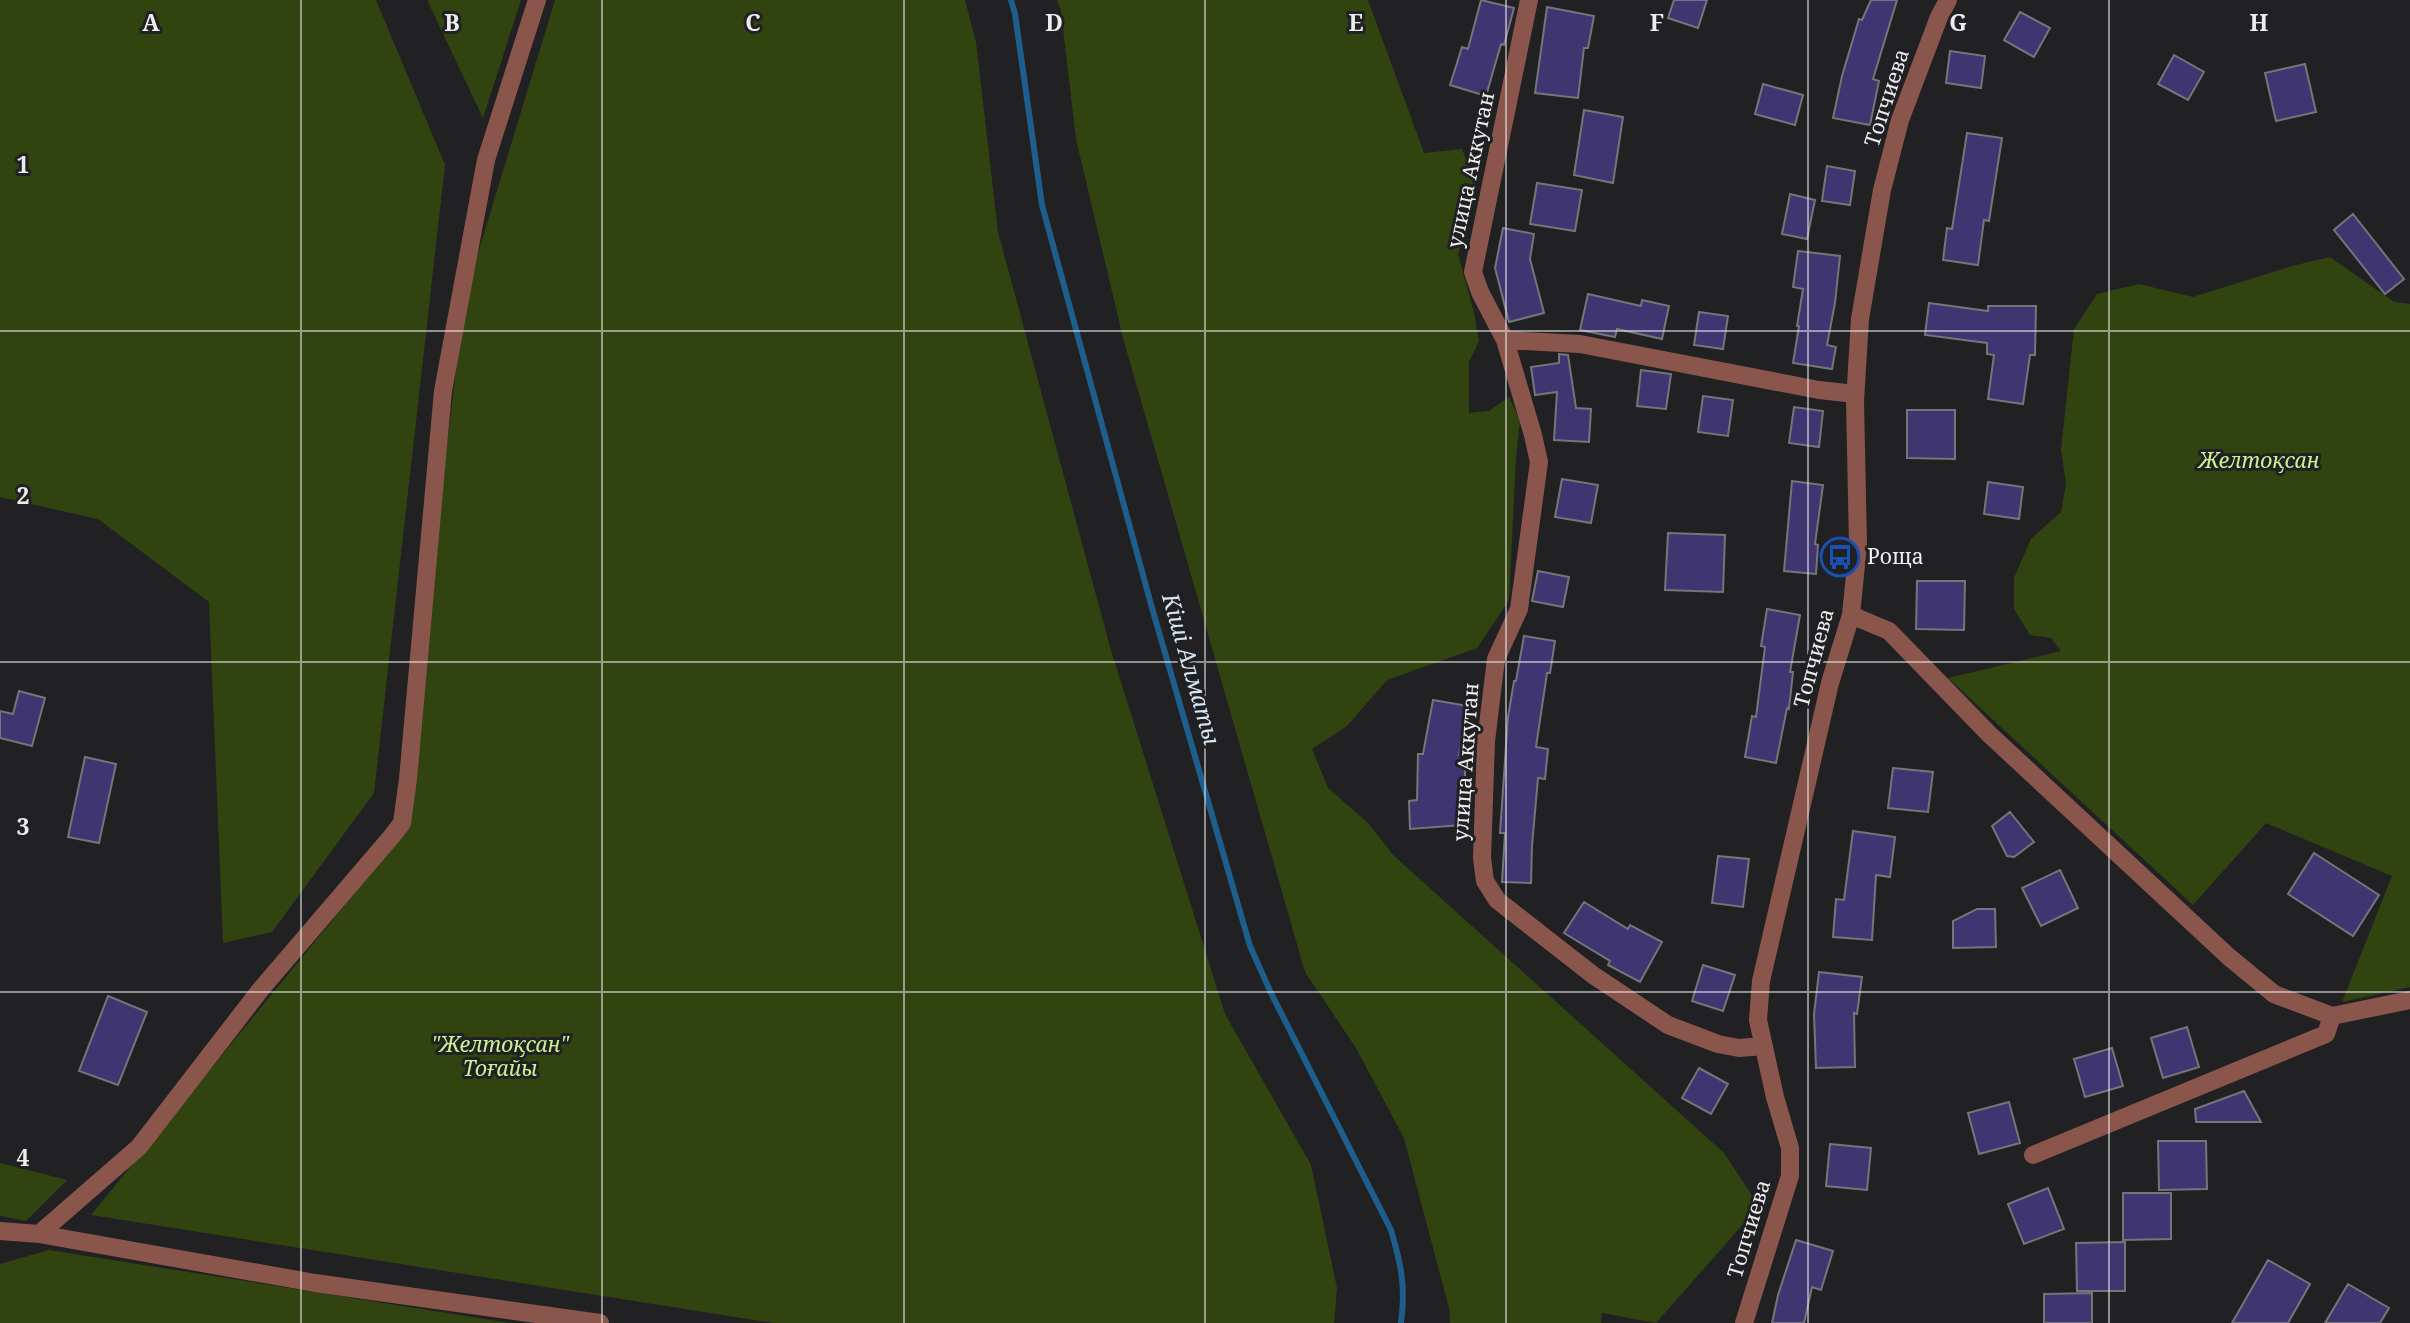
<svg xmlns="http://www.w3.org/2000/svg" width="2410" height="1323" font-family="'Noto Serif',serif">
	<rect width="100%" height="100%" fill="#212124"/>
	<path fill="#314410" d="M 0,0 L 376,0 L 445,165 L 374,793 L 272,932 L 223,943 L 209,602 L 98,519 L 0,497 Z
		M 428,0 L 521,0 L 483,118 L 428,2 Z
		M 555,0 L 965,0 L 976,42 L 998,232 L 1110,647 L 1225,1014 L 1311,1165 L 1337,1288 L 1334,1323 L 774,1323 L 91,1215 L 408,828 L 428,604 L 465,296 Z
		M 1057,0 L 1368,0 L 1424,153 L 1462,149 L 1477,190 L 1458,254 L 1474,313 L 1479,341 L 1469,362 L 1469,413 L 1489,411 L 1509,397 L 1520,420 L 1516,458 L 1509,600 L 1477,648 L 1387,680 L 1347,726 L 1312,749 L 1328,788 L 1369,824 L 1393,855 L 1724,1153 L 1759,1206 L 1656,1323 L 1602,1313 L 1601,1323 L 1450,1323 L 1449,1308 L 1404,1138 L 1356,1048 L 1305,972 L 1123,338 L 1076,139 L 1061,11 Z
		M 2330,257 L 2394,302 L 2410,304 L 2410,987 L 2342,1002 L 2392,876 L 2266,823 L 2193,905 L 1948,678 L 2061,651 L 2051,638 L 2030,635 L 2014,609 L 2014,578 L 2031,539 L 2061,512 L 2066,483 L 2061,449 L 2074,329 L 2097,294 L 2139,284 L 2193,297 L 2292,266 Z
		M 0,1163 L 67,1180 L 26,1221 L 0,1216 Z
		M 49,1250 L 510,1323 L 0,1323 L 0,1264 Z"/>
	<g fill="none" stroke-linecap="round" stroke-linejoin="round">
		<path stroke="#1d5e8d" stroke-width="6" d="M 1011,0 L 1015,14 L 1042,205 L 1152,608 L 1250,946 L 1271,993 L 1391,1230 C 1401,1264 1406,1287 1401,1323"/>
	</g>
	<path fill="#3f3571" stroke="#757579" stroke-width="2" d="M 1481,0 L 1514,8 L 1504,45 L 1501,44 L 1486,96 L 1450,85 L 1462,47 L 1468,49 Z
		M 1674,0 L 1707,0 L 1698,28 L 1668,18 Z
		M 1871,0 L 1897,0 L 1873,79 L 1879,81 L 1870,125 L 1833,118 L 1842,76 L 1859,19 L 1862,20 Z
		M 1547,7 L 1594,16 L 1588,48 L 1584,48 L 1578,98 L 1535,93 Z
		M 2020,12 L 2050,28 L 2034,57 L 2004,40 Z
		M 1950,51 L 1985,56 L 1981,88 L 1946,83 Z
		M 2174,55 L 2204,72 L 2188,100 L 2158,84 Z
		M 2305,64 L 2316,112 L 2276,121 L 2265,73 Z
		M 1763,84 L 1803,95 L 1795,125 L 1755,114 Z
		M 1584,110 L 1623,117 L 1613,183 L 1574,175 Z
		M 1967,133 L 2002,138 L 1989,221 L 1984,220 L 1978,265 L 1943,260 L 1947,228 L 1952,229 Z
		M 1827,166 L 1855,171 L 1850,205 L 1822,201 Z
		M 1537,183 L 1582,190 L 1575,231 L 1530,224 Z
		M 1790,194 L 1815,200 L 1807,239 L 1782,234 Z
		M 2353,214 L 2404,279 L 2385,294 L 2334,230 Z
		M 1503,228 L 1534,234 L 1530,259 L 1544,313 L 1509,322 L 1495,268 Z
		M 1798,251 L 1840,256 L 1835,303 L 1827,345 L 1836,347 L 1832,369 L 1793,363 L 1799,326 L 1797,326 L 1803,289 L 1793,287 Z
		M 1588,294 L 1641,306 L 1642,300 L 1669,306 L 1662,339 L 1617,329 L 1615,337 L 1580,330 Z
		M 1929,303 L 1988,311 L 1988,306 L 2036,306 L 2035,355 L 2030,355 L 2023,404 L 1988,399 L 1994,355 L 1987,354 L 1987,343 L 1925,335 Z
		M 1699,312 L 1728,316 L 1723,349 L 1694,345 Z
		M 1559,354 L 1568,355 L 1576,408 L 1591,409 L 1589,442 L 1554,440 L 1557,392 L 1535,395 L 1531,367 L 1559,363 Z
		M 1641,370 L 1671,374 L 1666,409 L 1637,406 Z
		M 1703,396 L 1733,400 L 1728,436 L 1698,432 Z
		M 1794,407 L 1823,411 L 1819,447 L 1789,443 Z
		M 1907,410 L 1955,410 L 1955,459 L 1907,458 Z
		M 1562,479 L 1598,485 L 1591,523 L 1555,517 Z
		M 1792,481 L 1823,485 L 1815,544 L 1818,545 L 1816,574 L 1784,571 Z
		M 1988,482 L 2023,487 L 2019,519 L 1984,514 Z
		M 1668,533 L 1725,535 L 1723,592 L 1665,590 Z
		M 1538,571 L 1569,577 L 1563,607 L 1532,601 Z
		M 1917,581 L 1965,581 L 1964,630 L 1916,629 Z
		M 1767,609 L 1800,615 L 1790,672 L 1793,672 L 1789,709 L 1787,708 L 1776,763 L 1745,757 L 1752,716 L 1756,717 L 1765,647 L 1761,646 Z
		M 1524,636 L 1555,641 L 1550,673 L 1547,673 L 1536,747 L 1548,749 L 1545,779 L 1538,778 L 1532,846 L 1531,883 L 1502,882 L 1505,833 L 1500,833 L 1508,717 L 1514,681 L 1516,681 Z
		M 19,691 L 45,698 L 32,746 L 0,738 L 0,711 L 13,714 Z
		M 1433,700 L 1468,706 L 1459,755 L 1465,755 L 1465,784 L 1459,783 L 1462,825 L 1410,829 L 1409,801 L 1417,800 L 1418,754 L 1423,754 Z
		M 85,757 L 116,764 L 99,843 L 68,837 Z
		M 1893,768 L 1933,772 L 1928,812 L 1888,808 Z
		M 2010,812 L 2034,842 L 2014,857 L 2007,856 L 1992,826 Z
		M 1853,831 L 1895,837 L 1890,877 L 1876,875 L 1872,940 L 1833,937 L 1836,899 L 1844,900 Z
		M 2314,853 L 2379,895 L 2353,936 L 2288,894 Z
		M 1718,856 L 1749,859 L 1743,907 L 1712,903 Z
		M 2060,870 L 2078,908 L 2041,926 L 2022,888 Z
		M 1584,902 L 1628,929 L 1630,925 L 1662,942 L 1640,982 L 1608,965 L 1610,961 L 1564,933 Z
		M 1977,909 L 1995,909 L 1996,947 L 1953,948 L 1953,921 Z
		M 1703,965 L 1735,975 L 1723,1011 L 1692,1001 Z
		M 1819,972 L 1862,977 L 1857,1014 L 1854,1013 L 1855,1067 L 1816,1068 L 1814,1014 Z
		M 108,996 L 147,1012 L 118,1085 L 79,1071 Z
		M 2187,1027 L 2199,1067 L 2163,1078 L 2151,1038 Z
		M 2112,1048 L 2123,1086 L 2085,1097 L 2074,1059 Z
		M 1699,1068 L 1728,1084 L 1711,1114 L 1682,1098 Z
		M 2244,1091 L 2261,1122 L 2196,1122 L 2195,1109 Z
		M 2009,1102 L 2020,1143 L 1979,1154 L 1968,1113 Z
		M 2158,1141 L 2206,1141 L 2207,1189 L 2159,1190 Z
		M 1830,1144 L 1871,1148 L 1867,1190 L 1826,1186 Z
		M 2048,1188 L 2064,1229 L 2024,1244 L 2008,1204 Z
		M 2123,1193 L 2171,1193 L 2171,1239 L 2123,1240 Z
		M 1796,1240 L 1833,1251 L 1821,1290 L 1812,1287 L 1804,1323 L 1772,1323 L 1778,1295 Z
		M 2125,1242 L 2125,1291 L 2077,1291 L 2076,1243 Z
		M 2268,1260 L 2310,1284 L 2288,1323 L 2232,1323 Z
		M 2348,1284 L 2389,1308 L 2380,1323 L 2325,1323 Z
		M 2092,1293 L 2092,1323 L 2044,1323 L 2044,1294 Z"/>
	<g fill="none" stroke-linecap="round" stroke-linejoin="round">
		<path stroke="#8a564b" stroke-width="18" d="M 1529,0 L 1473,272 L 1480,292 L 1505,340 L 1533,435 L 1539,462 L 1519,609 L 1496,659 L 1486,741 L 1482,858 L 1485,881 L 1497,900 L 1593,975 L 1668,1025 L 1718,1044 L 1739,1048 L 1764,1046
			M 1505,340 L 1580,344 L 1819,390 L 1855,394
			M 1851,615 L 1889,631 L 1989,734 L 2229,957 L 2274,994 L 2332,1016 L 2410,1000
			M 2033,1155 L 2326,1034 L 2332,1016
			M 0,1231 L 39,1234 L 315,1283 L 600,1323
			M 39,1234 L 139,1147 L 261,989 L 392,836 L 402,823 L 408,779 L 443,391 L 486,160 L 537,0
			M 1744,1323 L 1790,1176 L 1790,1148 L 1775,1097 L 1758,1020 L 1761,981 L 1830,683 L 1851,615 L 1858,545 L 1855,401 L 1860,319 L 1882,190 L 1900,120 L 1939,17 L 1948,0"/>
	</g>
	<path fill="none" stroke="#ededef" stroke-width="2" stroke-opacity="0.55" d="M 301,0 L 301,1323M 602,0 L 602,1323M 904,0 L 904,1323M 1205,0 L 1205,1323M 1506,0 L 1506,1323M 1808,0 L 1808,1323M 2109,0 L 2109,1323M 0,331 L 2410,331M 0,662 L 2410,662M 0,992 L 2410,992"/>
	<defs>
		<symbol id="bus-ring" viewBox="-11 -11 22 22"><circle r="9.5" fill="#212124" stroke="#1a4fb4" stroke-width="1.5"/><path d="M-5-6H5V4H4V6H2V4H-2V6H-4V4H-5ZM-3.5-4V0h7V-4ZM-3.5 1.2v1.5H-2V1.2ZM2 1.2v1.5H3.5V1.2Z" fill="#1a4fb4"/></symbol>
	</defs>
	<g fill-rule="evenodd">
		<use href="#bus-ring" x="1818" y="535" width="44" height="44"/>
	</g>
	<g text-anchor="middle" stroke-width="6" stroke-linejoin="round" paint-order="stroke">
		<g font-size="21" fill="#ededef" stroke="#212124">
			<text transform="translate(1887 98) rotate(-72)" y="7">Топчиева</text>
			<text transform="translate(1471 170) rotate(-78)" y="7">улица Аккутан</text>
			<text transform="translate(1814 658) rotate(-75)" y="7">Топчиева</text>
			<text transform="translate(1466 762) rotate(-86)" y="7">улица Аккутан</text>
			<text transform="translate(1749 1229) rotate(-73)" y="7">Топчиева</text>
		</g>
		<g font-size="21" font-style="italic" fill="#cbf393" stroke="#212124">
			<text x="2259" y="468">Желтоқсан</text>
			<text x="500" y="1052">"Желтоқсан"<tspan x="500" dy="24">Тоғайы</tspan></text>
		</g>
		<g font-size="21" fill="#ededef" stroke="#212124" text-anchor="start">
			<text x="1867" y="564">Роща</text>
		</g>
		<g font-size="23" font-style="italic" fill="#d6e6f4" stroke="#212124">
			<text transform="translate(1191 669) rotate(74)" y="8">Кіші Алматы</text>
		</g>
	</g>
	<g font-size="23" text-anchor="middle" font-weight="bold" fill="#ededef" stroke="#212124" stroke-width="6" stroke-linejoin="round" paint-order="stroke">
		<text x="151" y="31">A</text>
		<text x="452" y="31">B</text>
		<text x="753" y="31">C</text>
		<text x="1054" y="31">D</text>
		<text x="1356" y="31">E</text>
		<text x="1657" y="31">F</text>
		<text x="1958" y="31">G</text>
		<text x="2259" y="31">H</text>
		<text x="23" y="173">1</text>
		<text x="23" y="504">2</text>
		<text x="23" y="835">3</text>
		<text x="23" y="1166">4</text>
	</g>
</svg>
